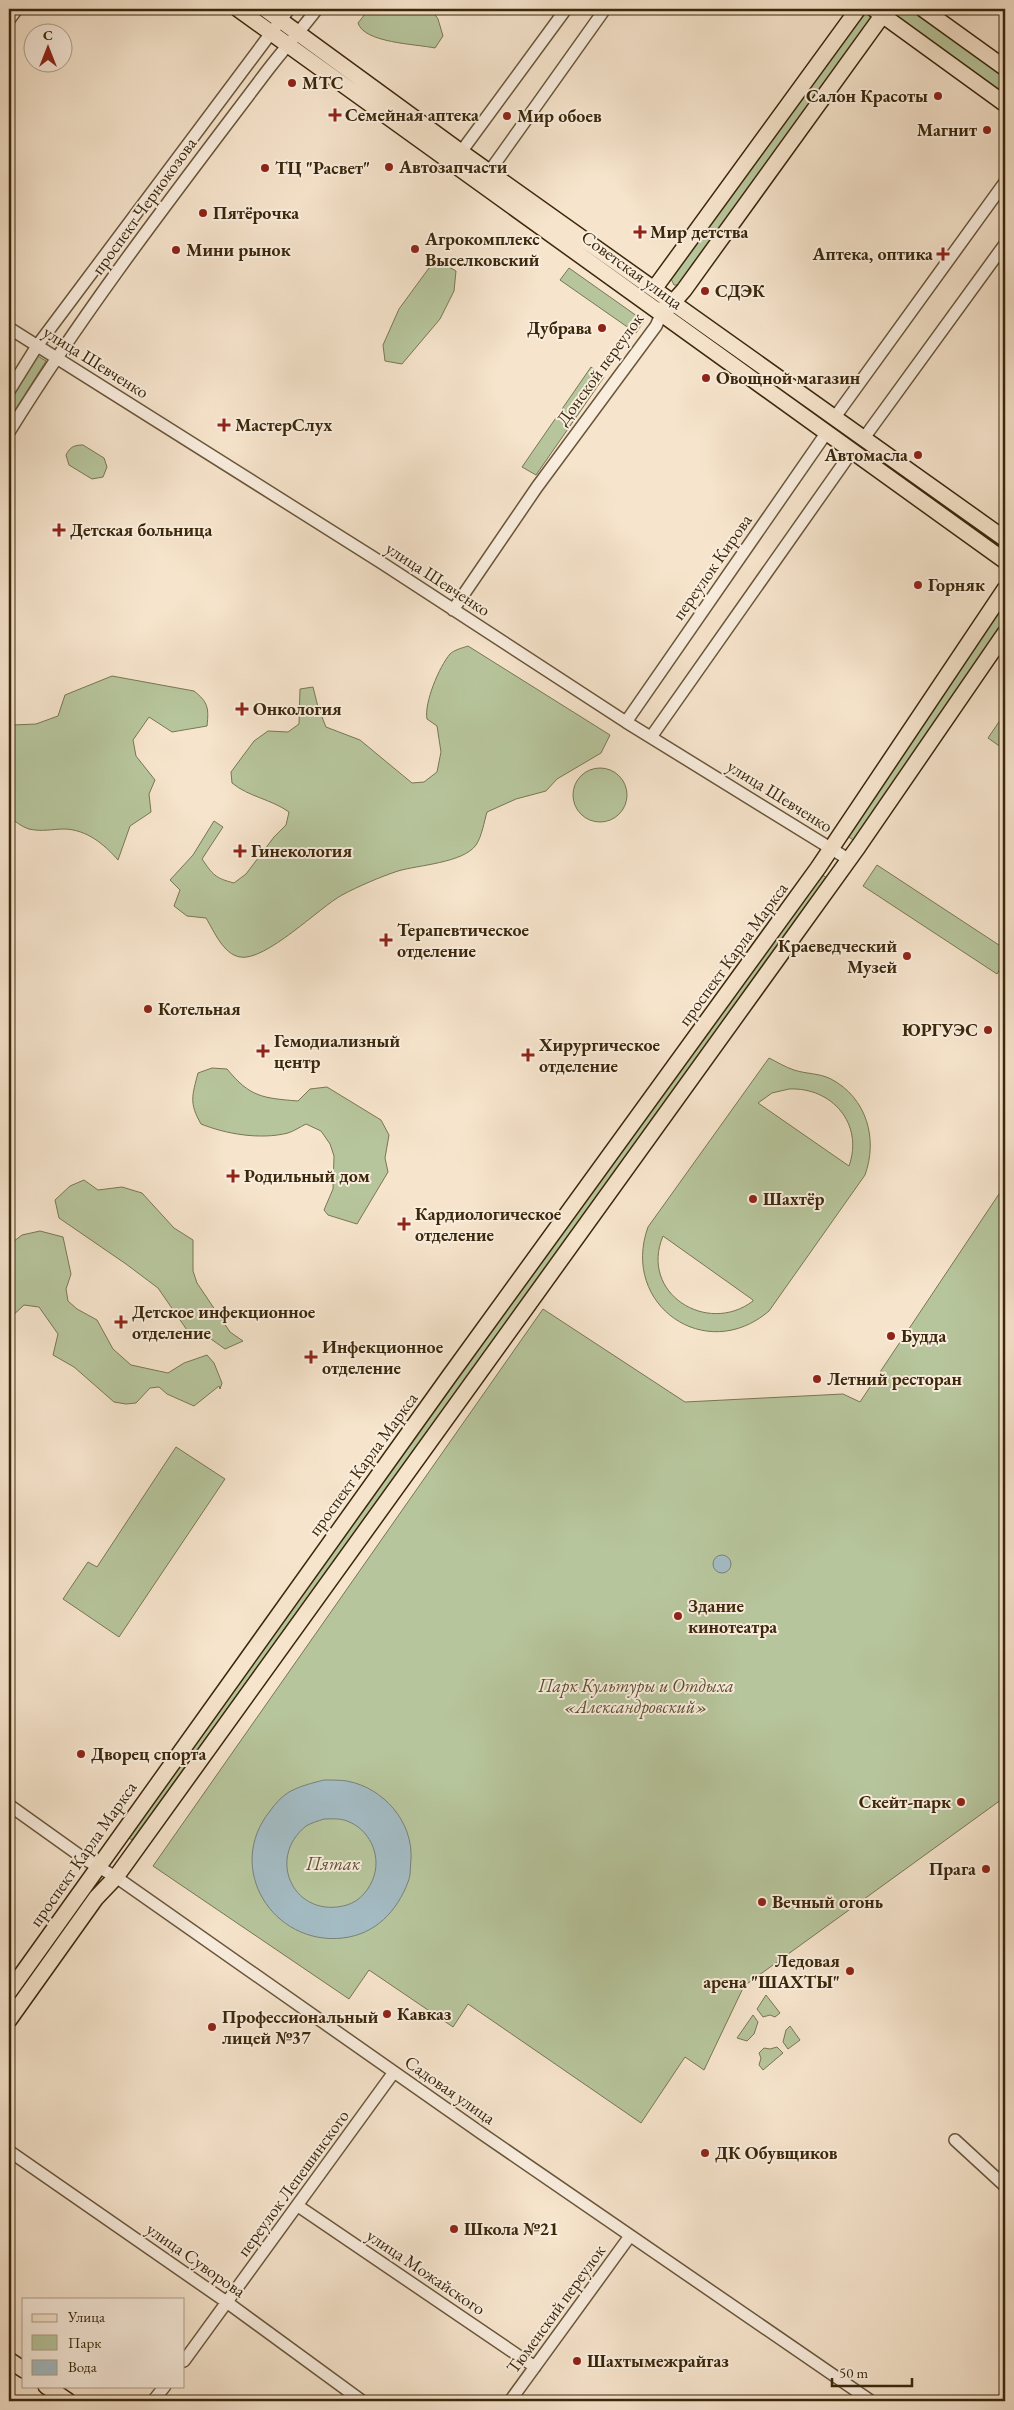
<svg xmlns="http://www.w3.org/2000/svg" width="1014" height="2410" font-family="'EB Garamond',serif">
	<rect width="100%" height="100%" fill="#f6e4cc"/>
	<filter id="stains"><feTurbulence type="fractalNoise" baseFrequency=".004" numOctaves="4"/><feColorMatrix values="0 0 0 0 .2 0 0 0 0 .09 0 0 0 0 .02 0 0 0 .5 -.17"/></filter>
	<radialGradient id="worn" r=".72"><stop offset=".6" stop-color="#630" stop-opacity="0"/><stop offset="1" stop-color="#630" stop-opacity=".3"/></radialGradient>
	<path fill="#b7c59c" stroke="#797653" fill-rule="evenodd" d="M 376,9 L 431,9 L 438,19 L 443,36 L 435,48 C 416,44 364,43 358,23 L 365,14 Z
		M 900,9 L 915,9 L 1005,75 L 1005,94 L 895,15 Z
		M 863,12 L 868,12 L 872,17 L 678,285 L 674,285 L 671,279 L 674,274 Z
		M 442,263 L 456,271 L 454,291 L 440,319 L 402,364 L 385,361 L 383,345 L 399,309 L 429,268 Z
		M 569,268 L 644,321 L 636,333 L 560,280 Z
		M 36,355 L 46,361 L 9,420 L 9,398 Z
		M 591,367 L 604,377 L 536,475 L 522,467 Z
		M 83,445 L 104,458 L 107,467 L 103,477 L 92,479 L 69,465 L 66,455 C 70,447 74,445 83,445 Z
		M 1005,602 L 1005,623 L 856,842 L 846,835 Z
		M 468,646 L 610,735 L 601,753 L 557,779 L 546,791 L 516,799 L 487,812 C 484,822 482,836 476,845 C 463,863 418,865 398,871 C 380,877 359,886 342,895 C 320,907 265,962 240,957 C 223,954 214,931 206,918 L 187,916 L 174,906 L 180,890 L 170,880 L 193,855 L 214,821 L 223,827 L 202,859 C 213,875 215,878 234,883 L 246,874 L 274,837 L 286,825 L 289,812 C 271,799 249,797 232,783 L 231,772 L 254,741 L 268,731 L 288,732 L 299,724 L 300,689 L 313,687 L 318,707 L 326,727 L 360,740 L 412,783 L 424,782 L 437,772 L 441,752 L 437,726 L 427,719 C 424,703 439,667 450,654 C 454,650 462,648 468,646 Z
		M 112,676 L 194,691 C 208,702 209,708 207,726 L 172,732 L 149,717 L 133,740 L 136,756 L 155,780 L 149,794 L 151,812 L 130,826 L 118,860 C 104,844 87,830 65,829 C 52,829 42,832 29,829 C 22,827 15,821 9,817 L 9,730 L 13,725 L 36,724 L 58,716 L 65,695 Z
		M 1005,713 L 1005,750 L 988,738 Z
		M573 795a27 27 0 1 1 54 0a27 27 0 1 1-54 0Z
		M 877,865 L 1005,949 L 1005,961 L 997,974 L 863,886 Z
		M 821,874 L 827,878 L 132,1840 L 126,1836 Z
		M 769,1058 C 777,1062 785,1067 794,1070 C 806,1074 819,1073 831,1079 C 867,1098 878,1139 865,1175 L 769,1311 C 706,1365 620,1305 648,1227 ZM 789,1089 C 832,1087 864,1124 849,1166 L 758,1103 L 772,1093 ZM 663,1236 L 753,1300 L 753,1301 C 707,1336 639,1293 663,1236 Z
		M 212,1068 L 227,1069 C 250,1097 262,1098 298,1101 L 310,1089 L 327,1087 L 381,1120 L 389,1135 L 385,1158 L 388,1172 L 357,1224 L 328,1215 L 324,1210 L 333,1189 L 334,1156 L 330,1144 L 321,1131 L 306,1124 C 300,1127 294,1131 288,1133 C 260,1140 226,1134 201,1124 C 189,1103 192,1096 198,1073 Z
		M 84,1180 L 98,1190 L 122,1187 L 142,1193 L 174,1228 L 193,1240 L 193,1271 L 197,1283 L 230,1332 L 243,1341 L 225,1349 L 211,1339 L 189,1333 L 158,1288 L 126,1264 L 59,1218 L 55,1200 L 70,1186 Z
		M 1005,1185 L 1005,1797 L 744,1986 L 704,2070 L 685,2057 L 641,2123 L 468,2004 L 453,2027 L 369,1970 L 349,1999 L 153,1866 L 543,1309 L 685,1402 L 843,1394 L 860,1402 Z
		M 40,1231 L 63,1237 L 71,1274 L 66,1289 L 68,1301 L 77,1309 L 97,1320 L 113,1349 L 131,1365 L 168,1373 L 184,1363 L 207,1355 L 214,1363 L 222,1383 L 220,1389 L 219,1386 L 194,1406 L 167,1394 L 159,1387 L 150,1388 L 136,1403 L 126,1404 L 114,1402 L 74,1367 L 53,1355 L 58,1334 L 39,1307 L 24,1305 L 9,1319 L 9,1245 L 22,1235 Z
		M 176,1447 L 225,1479 L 119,1637 L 63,1599 L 88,1562 L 97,1567 Z
		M 86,1894 L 89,1897 L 9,2010 L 9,2002 Z
		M 766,1995 L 780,2013 L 775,2017 L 770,2015 L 763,2017 L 757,2009 Z
		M 753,2015 L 758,2022 L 754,2034 L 747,2041 L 737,2038 Z
		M 790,2026 L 800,2040 L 788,2049 L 783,2042 L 786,2030 Z
		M 777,2047 L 783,2053 L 763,2070 L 759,2065 L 761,2058 L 759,2053 L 764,2048 L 770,2049 Z"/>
	<path fill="#a3bbc3" stroke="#798079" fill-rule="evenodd" d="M713 1564a9 9 0 1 1 18 0a9 9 0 1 1-18 0Z
		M 324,1780 C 332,1780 340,1780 347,1781 C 384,1788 413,1822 411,1859 C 410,1867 411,1875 408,1882 C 397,1911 376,1934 343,1938 C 273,1946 224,1868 270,1811 C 275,1804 281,1797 289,1792 C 300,1786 312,1783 324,1780 ZM 324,1819 C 331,1819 340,1818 347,1821 C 369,1829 381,1854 374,1876 C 370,1889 360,1901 347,1905 C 295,1920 265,1859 306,1826 C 311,1823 318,1821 324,1819 Z"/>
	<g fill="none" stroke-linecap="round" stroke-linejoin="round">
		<defs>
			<path id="minor" d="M 9,20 L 17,9
				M 461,152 L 566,9
				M 489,172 L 605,9
				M 9,328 L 382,563 L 626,722 L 848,859
				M 9,391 L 37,346 L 289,9
				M 835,417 L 1005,182
				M 9,432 C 87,306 178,189 267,71 C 283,50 301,30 317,9
				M 864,438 L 1005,244
				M 453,610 L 537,487 L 656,326 L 661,315 L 659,308
				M 626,722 L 827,432
				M 651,737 L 853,450
				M 9,1805 L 86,1860 L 116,1877 L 481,2133 L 871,2401
				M 955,2140 L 1005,2186
				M 9,2151 L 228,2303 L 362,2401
				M 298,2206 L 535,2367
				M 184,2361 L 394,2072
				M 153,2401 L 165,2386
				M 510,2401 L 630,2236"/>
			<path id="major" d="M 238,9 L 1005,561
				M 265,9 L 461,152 L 1005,539
				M 874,9 L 1005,104
				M 923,9 L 1005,68
				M 654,289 L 858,9
				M 668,308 L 684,290 L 887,9
				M 9,1992 L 448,1378 L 818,868 L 1005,589
				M 9,2020 L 96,1898 L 116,1877 L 858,847 L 1005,633
				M 9,2360 L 24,2370
				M 46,2386 L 68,2401"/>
		</defs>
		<use href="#minor" stroke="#6a563a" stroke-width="14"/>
		<use href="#major" stroke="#3b270a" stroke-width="18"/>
		<use href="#minor" stroke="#f9edde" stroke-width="11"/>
		<use href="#major" stroke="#f6e4cc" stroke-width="15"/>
	</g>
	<g fill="#8f2418" stroke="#f9edde" stroke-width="2">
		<circle cx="292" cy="83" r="5"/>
		<circle cx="938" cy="96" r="5"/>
		<path d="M332.5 107.5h5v5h5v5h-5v5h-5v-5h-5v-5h5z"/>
		<circle cx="507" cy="116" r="5"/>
		<circle cx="987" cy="130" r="5"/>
		<circle cx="389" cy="167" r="5"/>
		<circle cx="265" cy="168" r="5"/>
		<circle cx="203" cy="213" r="5"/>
		<path d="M637.5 224.5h5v5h5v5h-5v5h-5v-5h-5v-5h5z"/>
		<circle cx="415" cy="249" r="5"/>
		<circle cx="176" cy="250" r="5"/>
		<path d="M940.5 246.5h5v5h5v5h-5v5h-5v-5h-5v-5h5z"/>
		<circle cx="705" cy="291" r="5"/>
		<circle cx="602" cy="328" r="5"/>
		<circle cx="706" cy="378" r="5"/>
		<path d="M221.5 417.5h5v5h5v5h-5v5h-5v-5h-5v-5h5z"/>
		<circle cx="918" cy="455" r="5"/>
		<path d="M56.5 522.5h5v5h5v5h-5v5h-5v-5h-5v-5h5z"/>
		<circle cx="918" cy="585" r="5"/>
		<path d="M239.5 701.5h5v5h5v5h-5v5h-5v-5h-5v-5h5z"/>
		<path d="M237.5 843.5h5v5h5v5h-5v5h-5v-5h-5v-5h5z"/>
		<path d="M383.5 932.5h5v5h5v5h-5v5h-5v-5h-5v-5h5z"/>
		<circle cx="907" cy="956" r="5"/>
		<circle cx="148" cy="1009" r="5"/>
		<circle cx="988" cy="1030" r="5"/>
		<path d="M260.5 1043.5h5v5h5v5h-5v5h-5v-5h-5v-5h5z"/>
		<path d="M525.5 1047.5h5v5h5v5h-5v5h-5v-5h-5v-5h5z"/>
		<path d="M230.5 1168.5h5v5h5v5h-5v5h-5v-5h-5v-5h5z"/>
		<circle cx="753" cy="1199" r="5"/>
		<path d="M401.5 1216.5h5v5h5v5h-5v5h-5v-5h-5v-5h5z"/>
		<path d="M118.5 1314.5h5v5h5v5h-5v5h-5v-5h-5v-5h5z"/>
		<circle cx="891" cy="1336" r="5"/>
		<path d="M308.5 1349.5h5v5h5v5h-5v5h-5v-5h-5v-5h5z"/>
		<circle cx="817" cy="1379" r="5"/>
		<circle cx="678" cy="1616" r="5"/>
		<circle cx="81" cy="1754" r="5"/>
		<circle cx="961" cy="1802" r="5"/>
		<circle cx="986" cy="1869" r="5"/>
		<circle cx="762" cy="1902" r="5"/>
		<circle cx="850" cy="1971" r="5"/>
		<circle cx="387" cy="2014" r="5"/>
		<circle cx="212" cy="2027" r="5"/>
		<circle cx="705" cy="2153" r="5"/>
		<circle cx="454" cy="2229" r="5"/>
		<circle cx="577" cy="2361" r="5"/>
	</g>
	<g text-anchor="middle" stroke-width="4" stroke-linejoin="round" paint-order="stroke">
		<g font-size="18" font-weight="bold" fill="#3b270a" stroke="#f9edde" text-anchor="start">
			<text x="302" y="89">МТС</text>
			<text x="928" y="102" text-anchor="end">Салон Красоты</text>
			<text x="345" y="121">Семейная аптека</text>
			<text x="517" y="122">Мир обоев</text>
			<text x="977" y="136" text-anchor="end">Магнит</text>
			<text x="399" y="173">Автозапчасти</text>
			<text x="275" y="174">ТЦ "Расвет"</text>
			<text x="213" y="219">Пятёрочка</text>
			<text x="650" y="238">Мир детства</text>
			<text x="425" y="245">Агрокомплекс<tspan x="425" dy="21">Выселковский</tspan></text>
			<text x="186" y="256">Мини рынок</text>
			<text x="933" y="260" text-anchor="end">Аптека, оптика</text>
			<text x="715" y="297">СДЭК</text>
			<text x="592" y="334" text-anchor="end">Дубрава</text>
			<text x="716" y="384">Овощной магазин</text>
			<text x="235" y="431">МастерСлух</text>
			<text x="908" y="461" text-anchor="end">Автомасла</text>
			<text x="70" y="536">Детская больница</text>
			<text x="928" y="591">Горняк</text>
			<text x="253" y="715">Онкология</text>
			<text x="251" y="857">Гинекология</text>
			<text x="397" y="936">Терапевтическое<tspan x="397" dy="21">отделение</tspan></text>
			<text x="897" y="952" text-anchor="end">Краеведческий<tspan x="897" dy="21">Музей</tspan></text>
			<text x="158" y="1015">Котельная</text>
			<text x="978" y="1036" text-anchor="end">ЮРГУЭС</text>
			<text x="274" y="1047">Гемодиализный<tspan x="274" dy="21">центр</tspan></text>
			<text x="539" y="1051">Хирургическое<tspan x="539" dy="21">отделение</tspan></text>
			<text x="244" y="1182">Родильный дом</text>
			<text x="763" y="1205">Шахтёр</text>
			<text x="415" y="1220">Кардиологическое<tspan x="415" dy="21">отделение</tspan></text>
			<text x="132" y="1318">Детское инфекционное<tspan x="132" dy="21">отделение</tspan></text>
			<text x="901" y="1342">Будда</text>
			<text x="322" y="1353">Инфекционное<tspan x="322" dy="21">отделение</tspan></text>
			<text x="827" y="1385">Летний ресторан</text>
			<text x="688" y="1612">Здание<tspan x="688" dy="21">кинотеатра</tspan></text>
			<text x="91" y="1760">Дворец спорта</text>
			<text x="951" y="1808" text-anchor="end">Скейт-парк</text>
			<text x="976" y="1875" text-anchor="end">Прага</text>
			<text x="772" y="1908">Вечный огонь</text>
			<text x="840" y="1967" text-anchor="end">Ледовая<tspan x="840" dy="21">арена "ШАХТЫ"</tspan></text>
			<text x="397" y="2020">Кавказ</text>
			<text x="222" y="2023">Профессиональный<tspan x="222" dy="21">лицей №37</tspan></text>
			<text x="715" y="2159">ДК Обувщиков</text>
			<text x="464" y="2235">Школа №21</text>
			<text x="587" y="2367">Шахтымежрайгаз</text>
		</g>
		<g font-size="18" fill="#3b270a" stroke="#f9edde">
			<text transform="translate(144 206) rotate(-54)" y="6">проспект Чернокозова</text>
			<text transform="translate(632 270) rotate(36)" y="6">Советская улица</text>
			<text transform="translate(96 362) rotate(32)" y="6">улица Шевченко</text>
			<text transform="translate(600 369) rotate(-54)" y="6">Донской переулок</text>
			<text transform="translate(712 567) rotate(-55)" y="6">переулок Кирова</text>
			<text transform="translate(438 579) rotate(33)" y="6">улица Шевченко</text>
			<text transform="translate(780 796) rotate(32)" y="6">улица Шевченко</text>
			<text transform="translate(733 954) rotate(-54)" y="6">проспект Карла Маркса</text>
			<text transform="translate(363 1464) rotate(-54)" y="6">проспект Карла Маркса</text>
			<text transform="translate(83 1854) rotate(-55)" y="6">проспект Карла Маркса</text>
			<text transform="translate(450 2090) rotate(35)" y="6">Садовая улица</text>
			<text transform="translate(293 2183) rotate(-54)" y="6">переулок Лепешинского</text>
			<text transform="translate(196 2260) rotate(35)" y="6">улица Суворова</text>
			<text transform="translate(426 2272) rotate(34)" y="6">улица Можайского</text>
			<text transform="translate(556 2309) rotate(-54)" y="6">Тюменский переулок</text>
		</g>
		<g font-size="18" font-style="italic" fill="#5a4e2e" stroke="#f9edde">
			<text x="636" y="1692">Парк Культуры и Отдыха<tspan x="636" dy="21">«Александровский»</tspan></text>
			<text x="333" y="1870">Пятак</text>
		</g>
	</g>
	<rect width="1014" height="2410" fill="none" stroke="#f6e4cc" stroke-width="30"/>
	<rect x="10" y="10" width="994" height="2390" fill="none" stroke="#3b270a" stroke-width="2.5"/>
	<rect x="15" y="15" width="984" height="2380" fill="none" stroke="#3b270a"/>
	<rect x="22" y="2298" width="162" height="90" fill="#f9edde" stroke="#ad9e89"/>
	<rect x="32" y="2314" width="25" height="8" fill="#f6e4cc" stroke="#ad9e89"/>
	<text x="68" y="2322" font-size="15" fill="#3b270a">Улица</text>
	<rect x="32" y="2335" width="25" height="15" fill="#b7c59c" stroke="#ad9e89"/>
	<text x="68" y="2348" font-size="15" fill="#3b270a">Парк</text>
	<rect x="32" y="2360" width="25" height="15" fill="#a3bbc3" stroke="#ad9e89"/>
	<text x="68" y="2372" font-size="15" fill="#3b270a">Вода</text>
	<g transform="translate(48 48)"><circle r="24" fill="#f9edde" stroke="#ad9e89"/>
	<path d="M0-4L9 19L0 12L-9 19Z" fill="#8f2418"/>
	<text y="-8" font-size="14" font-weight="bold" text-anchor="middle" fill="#3b270a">С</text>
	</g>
	<path d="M832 2378v8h80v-8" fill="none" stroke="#3b270a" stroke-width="2.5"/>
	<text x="839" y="2378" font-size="15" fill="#3b270a" stroke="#f9edde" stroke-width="4" paint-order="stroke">50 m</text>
	<rect width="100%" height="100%" filter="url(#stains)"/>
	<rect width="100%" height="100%" fill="url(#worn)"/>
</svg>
